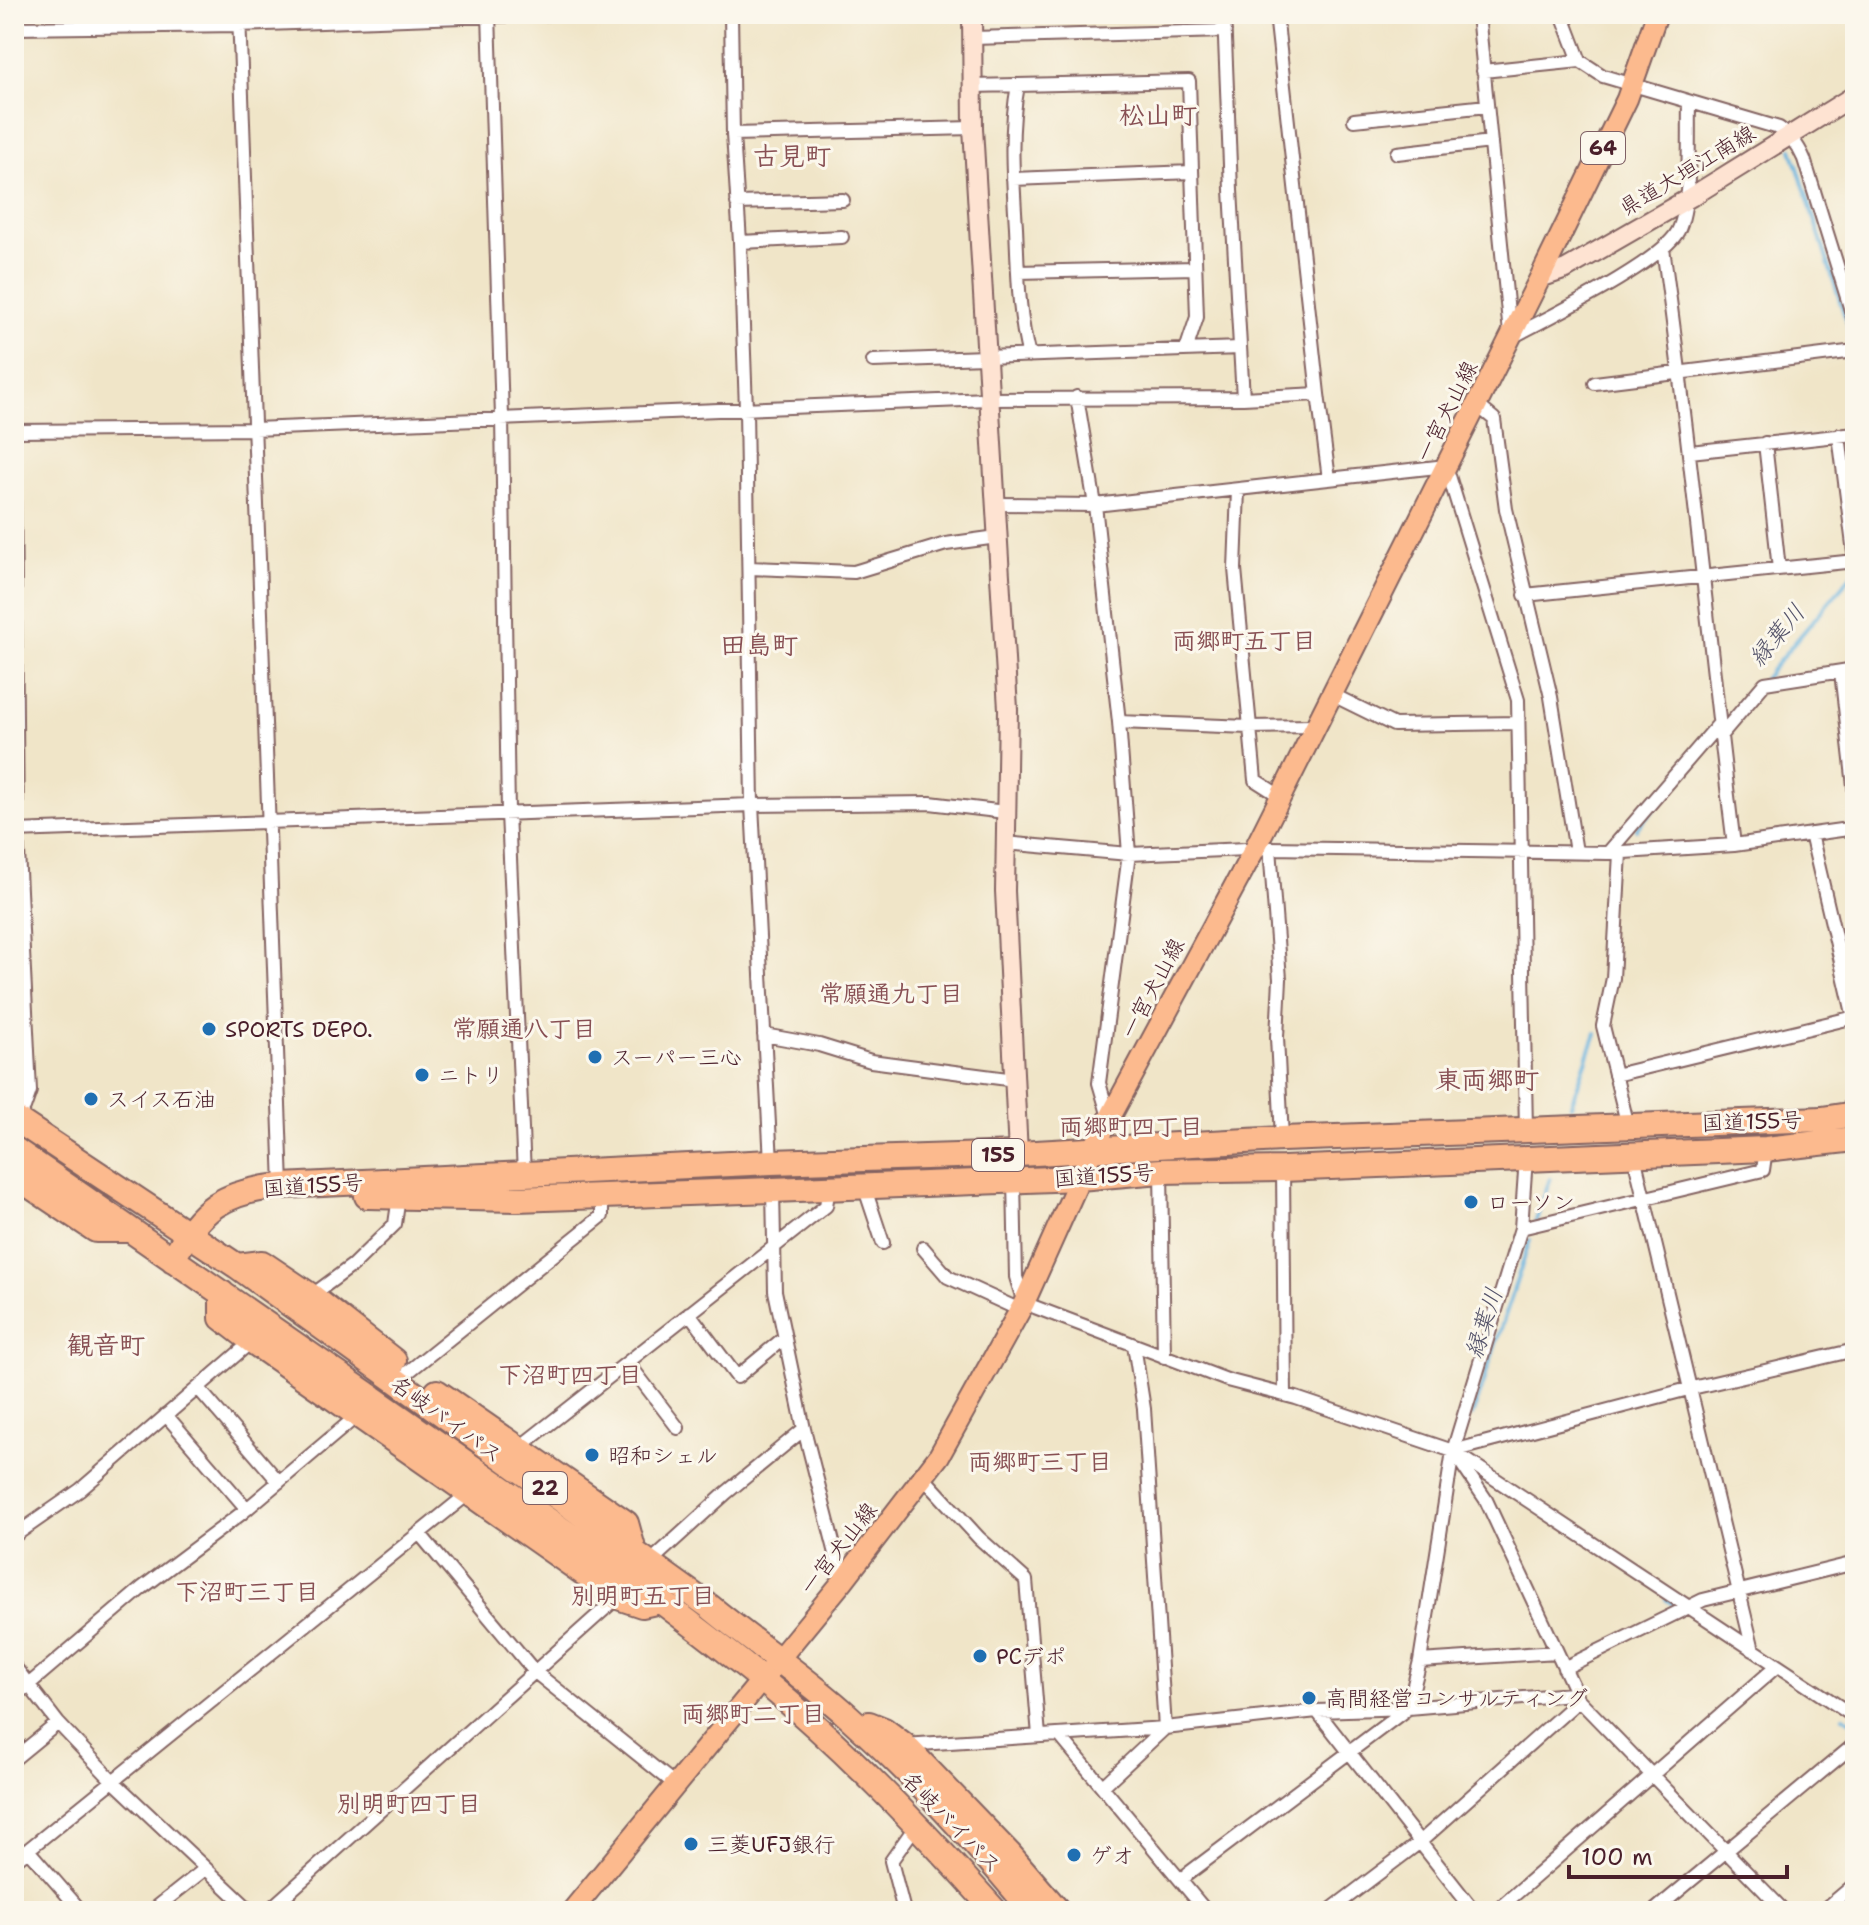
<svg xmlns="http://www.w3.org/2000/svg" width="1869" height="1925" font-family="'Shantell Sans','Klee One',sans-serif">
	<rect width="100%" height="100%" fill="#fbf7ec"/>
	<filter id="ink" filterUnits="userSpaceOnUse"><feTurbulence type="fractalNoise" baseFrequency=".0125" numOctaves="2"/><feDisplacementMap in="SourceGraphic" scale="16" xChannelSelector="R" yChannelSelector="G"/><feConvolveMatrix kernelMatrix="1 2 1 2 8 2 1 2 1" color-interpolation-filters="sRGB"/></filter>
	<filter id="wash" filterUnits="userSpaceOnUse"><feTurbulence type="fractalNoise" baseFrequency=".006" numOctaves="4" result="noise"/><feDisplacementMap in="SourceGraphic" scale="32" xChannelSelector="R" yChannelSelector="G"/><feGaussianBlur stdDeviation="1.8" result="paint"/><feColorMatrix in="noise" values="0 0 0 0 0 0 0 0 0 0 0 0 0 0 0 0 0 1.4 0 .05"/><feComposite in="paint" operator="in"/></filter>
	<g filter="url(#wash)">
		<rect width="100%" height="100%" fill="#f0e5c8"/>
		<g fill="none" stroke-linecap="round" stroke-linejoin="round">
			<path stroke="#64b1dd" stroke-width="4" d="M 1792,149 L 1854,345
				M 1764,679 L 1855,571
				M 1636,829 L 1678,781
				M 1571,1105 L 1596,1033
				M 1536,1221 L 1550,1179
				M 1472,1416 L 1530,1240
				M 1666,1599 L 1676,1606
				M 1843,1716 L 1854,1723"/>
		</g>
	</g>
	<g filter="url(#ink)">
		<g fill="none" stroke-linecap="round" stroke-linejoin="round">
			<defs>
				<path id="street" d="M 239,14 L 282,1186
					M 489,14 L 502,417 L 508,813 L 524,1174
					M 731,14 L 733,134 L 740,242 L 746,409 L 752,805 L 771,1162
					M 1224,14 L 1231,190 L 1243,398
					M 1276,14 L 1318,394
					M 1478,14 L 1510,333
					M 1562,14 L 1580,61 L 1603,76 L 1779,128 C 1791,137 1798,145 1804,159 L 1855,323
					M 14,28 L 239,25 L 550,14
					M 972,38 L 1225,31
					M 1483,71 L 1580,61
					M 1018,85 C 1009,132 1013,179 1016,227 C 1018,271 1018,313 1029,356
					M 972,86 L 1189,81 L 1197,317 L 1186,350
					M 1354,120 L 1487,106
					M 733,134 L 973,128
					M 1397,153 L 1491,142
					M 1013,179 L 1192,172
					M 737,203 L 843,200
					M 740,242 L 842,237
					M 1663,248 C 1691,447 1709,646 1734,845
					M 1018,272 L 1195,268
					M 1512,337 C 1547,318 1661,263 1678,231 C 1692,204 1688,134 1689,102
					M 873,361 L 1240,348
					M 1595,383 L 1855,351
					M 1077,397 L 1095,505 L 1119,722 L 1129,854 L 1099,1083 L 1109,1117
					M 1477,405 L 1494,419 L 1506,509 L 1551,697 L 1576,852
					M 14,431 L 254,429 L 988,399 L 1243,398 L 1318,394 L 1329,479
					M 1765,443 L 1779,569
					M 1690,452 L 1855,434
					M 14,489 L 17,831 L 30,1091 L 24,1108 L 14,1101
					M 1238,490 L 1235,569 L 1255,780 L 1280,796
					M 995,504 L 1095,505 L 1446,466 L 1518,700 L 1526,1131
					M 750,568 L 854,572 L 946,544 L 997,537
					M 1525,595 L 1855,561 L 1839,435
					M 1841,672 L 1855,795
					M 1331,694 L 1394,725 L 1518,723
					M 1119,722 L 1249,727 L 1315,726
					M 1720,736 L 1765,683 L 1855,669
					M 14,831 L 752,805 L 930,803 L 1005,812
					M 1811,834 L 1855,1022
					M 1005,843 L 1129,854 L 1270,848 L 1608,853 L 1734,845 L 1855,828
					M 1270,848 L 1280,979 L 1277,1037 L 1282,1139
					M 1608,853 L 1718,725
					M 1620,853 L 1613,978 L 1603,1026 L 1628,1126
					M 764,1035 L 819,1045 L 871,1061 L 1015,1080
					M 1615,1075 L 1855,1017
					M 1633,1152 L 1753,1650
					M 1283,1169 L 1285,1395
					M 1161,1171 L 1164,1357
					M 1014,1180 L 1016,1277 L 1024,1303 L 1227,1380 L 1296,1398 L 1453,1451 L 1855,1717
					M 864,1186 L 883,1243
					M 773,1190 L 775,1291 L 804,1429 L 843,1581
					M 1521,1228 L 1763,1170 L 1766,1149
					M 923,1248 L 948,1277 L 1020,1310
					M 311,1296 L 353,1265 L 395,1224 L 399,1197
					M 689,1313 L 737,1377 L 785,1337
					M 629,1364 L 678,1428
					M 408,1372 L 602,1216 L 602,1196
					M 198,1388 L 279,1482
					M 166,1415 L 247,1509
					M 520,1447 L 826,1206 L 829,1187
					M 923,1477 L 979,1538 L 1026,1580 L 1039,1736
					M 419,1533 L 535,1672 L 676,1785
					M 14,1536 L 80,1490 L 252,1341
					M 649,1563 L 726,1493 L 804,1429
					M 1420,1661 L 1557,1652
					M 14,1666 L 58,1723 L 112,1780 L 251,1911
					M 1564,1668 L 1703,1600 L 1855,1563
					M 14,1697 L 142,1588 L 242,1513 L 358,1415
					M 1577,1698 L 1573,1686 L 1486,1500 L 1453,1451 L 1692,1388 L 1855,1350
					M 1317,1711 L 1474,1911
					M 1060,1736 L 1206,1911
					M 904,1745 L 1165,1728 L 1317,1711 L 1408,1708 L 1571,1694 L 1579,1700 L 1784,1911
					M 14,1759 L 58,1723
					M 1104,1785 L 1165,1728 L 1144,1409 L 1134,1345
					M 28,1850 L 81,1911
					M 14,1861 L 469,1493
					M 1181,1879 L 1408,1708 L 1420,1661 L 1453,1451 L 1521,1228 L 1526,1158
					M 152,1911 L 205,1869
					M 268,1911 L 618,1597
					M 904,1911 L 891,1861 L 917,1824
					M 1329,1911 L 1420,1842 L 1579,1700
					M 1496,1911 L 1777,1666
					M 1654,1911 L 1855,1744
					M 1823,1911 L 1855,1884"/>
				<path id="secondary" d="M 972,14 L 973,128 L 1008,709 L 1005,891 L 1018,1154
					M 1540,278 L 1566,269 L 1691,197 L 1855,95"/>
				<path id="primary" d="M 572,1911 L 843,1581 L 939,1456 L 1024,1303 L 1093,1149 L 1254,850 L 1540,278 L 1627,99 L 1657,14"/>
				<path id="highway" d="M 14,1118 L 237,1266 L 709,1606 C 755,1644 804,1676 848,1716 C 914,1775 976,1842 1032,1911
					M 14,1149 L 614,1566 C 663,1603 713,1639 760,1678 C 845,1748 922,1829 995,1911
					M 14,1175 L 96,1230 L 130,1230
					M 367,1196 L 517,1199 L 773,1190 L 1079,1178 L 1161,1171 L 1283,1169 L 1766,1149 L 1855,1139
					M 173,1260 C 198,1208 225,1191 282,1186 L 771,1162 L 1018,1154 L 1282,1139 L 1822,1119 L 1855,1114
					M 237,1266 L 262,1263 L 311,1296 L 394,1361
					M 222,1293 L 222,1318 L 252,1341 L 618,1597 L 642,1605 L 660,1601
					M 437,1392 L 626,1523 L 634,1552
					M 869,1724 L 884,1730 L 904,1745 L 1009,1854 L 1058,1911"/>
			</defs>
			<use href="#street" stroke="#846462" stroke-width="16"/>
			<use href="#secondary" stroke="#846462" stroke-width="22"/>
			<use href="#primary" stroke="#846462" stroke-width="24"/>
			<use href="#highway" stroke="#846462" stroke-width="28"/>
			<use href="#street" stroke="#fff" stroke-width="12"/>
			<use href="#secondary" stroke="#fee3d2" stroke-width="18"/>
			<use href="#primary" stroke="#fcba8e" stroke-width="20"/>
			<use href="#highway" stroke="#fcba8e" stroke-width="24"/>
		</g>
	</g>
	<g fill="#1f6fb2" stroke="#fbf7ec" stroke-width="3">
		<circle cx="209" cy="1029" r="8"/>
		<circle cx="595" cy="1057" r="8"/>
		<circle cx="422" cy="1075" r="8"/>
		<circle cx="91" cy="1099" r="8"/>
		<circle cx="1471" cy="1202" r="8"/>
		<circle cx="592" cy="1455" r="8"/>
		<circle cx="980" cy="1656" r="8"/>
		<circle cx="1309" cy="1698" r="8"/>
		<circle cx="691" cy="1844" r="8"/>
		<circle cx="1074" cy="1855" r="8"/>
	</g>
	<g text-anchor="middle" stroke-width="6" stroke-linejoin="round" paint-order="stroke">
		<g fill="#fbf7ec" stroke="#7f6065" stroke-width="2">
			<rect x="1581" y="132" width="44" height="32" rx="6"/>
			<rect x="972" y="1139" width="52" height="32" rx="6"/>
			<rect x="523" y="1472" width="44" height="32" rx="6"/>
		</g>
		<g font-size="20" font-weight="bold" fill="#4a1f2b">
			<text x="1603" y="155">64</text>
			<text x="998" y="1162">155</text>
			<text x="545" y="1495">22</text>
		</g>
		<g font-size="22" fill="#4a1f2b" stroke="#fbf7ec">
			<text transform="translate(1687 170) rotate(-31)" y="8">県道大垣江南線</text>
			<text transform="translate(1446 411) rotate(-63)" y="8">一宮犬山線</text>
			<text transform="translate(1152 988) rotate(-62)" y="8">一宮犬山線</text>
			<text transform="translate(1752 1121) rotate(-2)" y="8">国道155号</text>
			<text transform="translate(1104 1175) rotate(-4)" y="8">国道155号</text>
			<text transform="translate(313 1185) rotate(-4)" y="8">国道155号</text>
			<text transform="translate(447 1419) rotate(36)" y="8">名岐バイパス</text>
			<text transform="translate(838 1548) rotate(-52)" y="8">一宮犬山線</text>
			<text transform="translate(952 1822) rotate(46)" y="8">名岐バイパス</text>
		</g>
		<g font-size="22" fill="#4a1f2b" stroke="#fbf7ec" text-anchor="start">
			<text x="225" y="1037">SPORTS DEPO.</text>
			<text x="611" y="1065">スーパー三心</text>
			<text x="438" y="1083">ニトリ</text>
			<text x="107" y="1107">スイス石油</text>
			<text x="1487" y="1210">ローソン</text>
			<text x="608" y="1463">昭和シェル</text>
			<text x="996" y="1664">PCデポ</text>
			<text x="1325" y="1706">高間経営コンサルティング</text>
			<text x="707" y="1852">三菱UFJ銀行</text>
			<text x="1090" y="1863">ゲオ</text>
		</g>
		<g font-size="24" font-style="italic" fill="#535269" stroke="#fbf7ec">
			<text transform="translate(1777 635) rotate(-50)" y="8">縁葉川</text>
			<text transform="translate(1484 1323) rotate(-72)" y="8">縁葉川</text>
		</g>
		<g font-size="24" font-weight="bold" fill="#885054" stroke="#fbf7ec">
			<text x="1244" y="649">両郷町五丁目</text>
			<text x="891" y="1002">常願通九丁目</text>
			<text x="524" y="1037">常願通八丁目</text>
			<text x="1131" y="1135">両郷町四丁目</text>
			<text x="570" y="1383">下沼町四丁目</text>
			<text x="1040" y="1470">両郷町三丁目</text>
			<text x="247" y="1600">下沼町三丁目</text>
			<text x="643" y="1604">別明町五丁目</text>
			<text x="753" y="1722">両郷町二丁目</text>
			<text x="409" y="1812">別明町四丁目</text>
		</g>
		<g font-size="26" font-weight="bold" fill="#885054" stroke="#fbf7ec">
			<text x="1158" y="124">松山町</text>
			<text x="792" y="165">古見町</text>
			<text x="759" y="654">田島町</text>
			<text x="1487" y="1089">東両郷町</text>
			<text x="106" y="1354">観音町</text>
		</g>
	</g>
	<rect width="1869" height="1925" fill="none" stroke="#fbf7ec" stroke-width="48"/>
	<path d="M1569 1865v12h218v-12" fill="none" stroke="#4a1f2b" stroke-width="4"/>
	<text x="1581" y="1865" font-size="24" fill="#4a1f2b" stroke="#fbf7ec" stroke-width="6" paint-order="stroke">100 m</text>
</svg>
